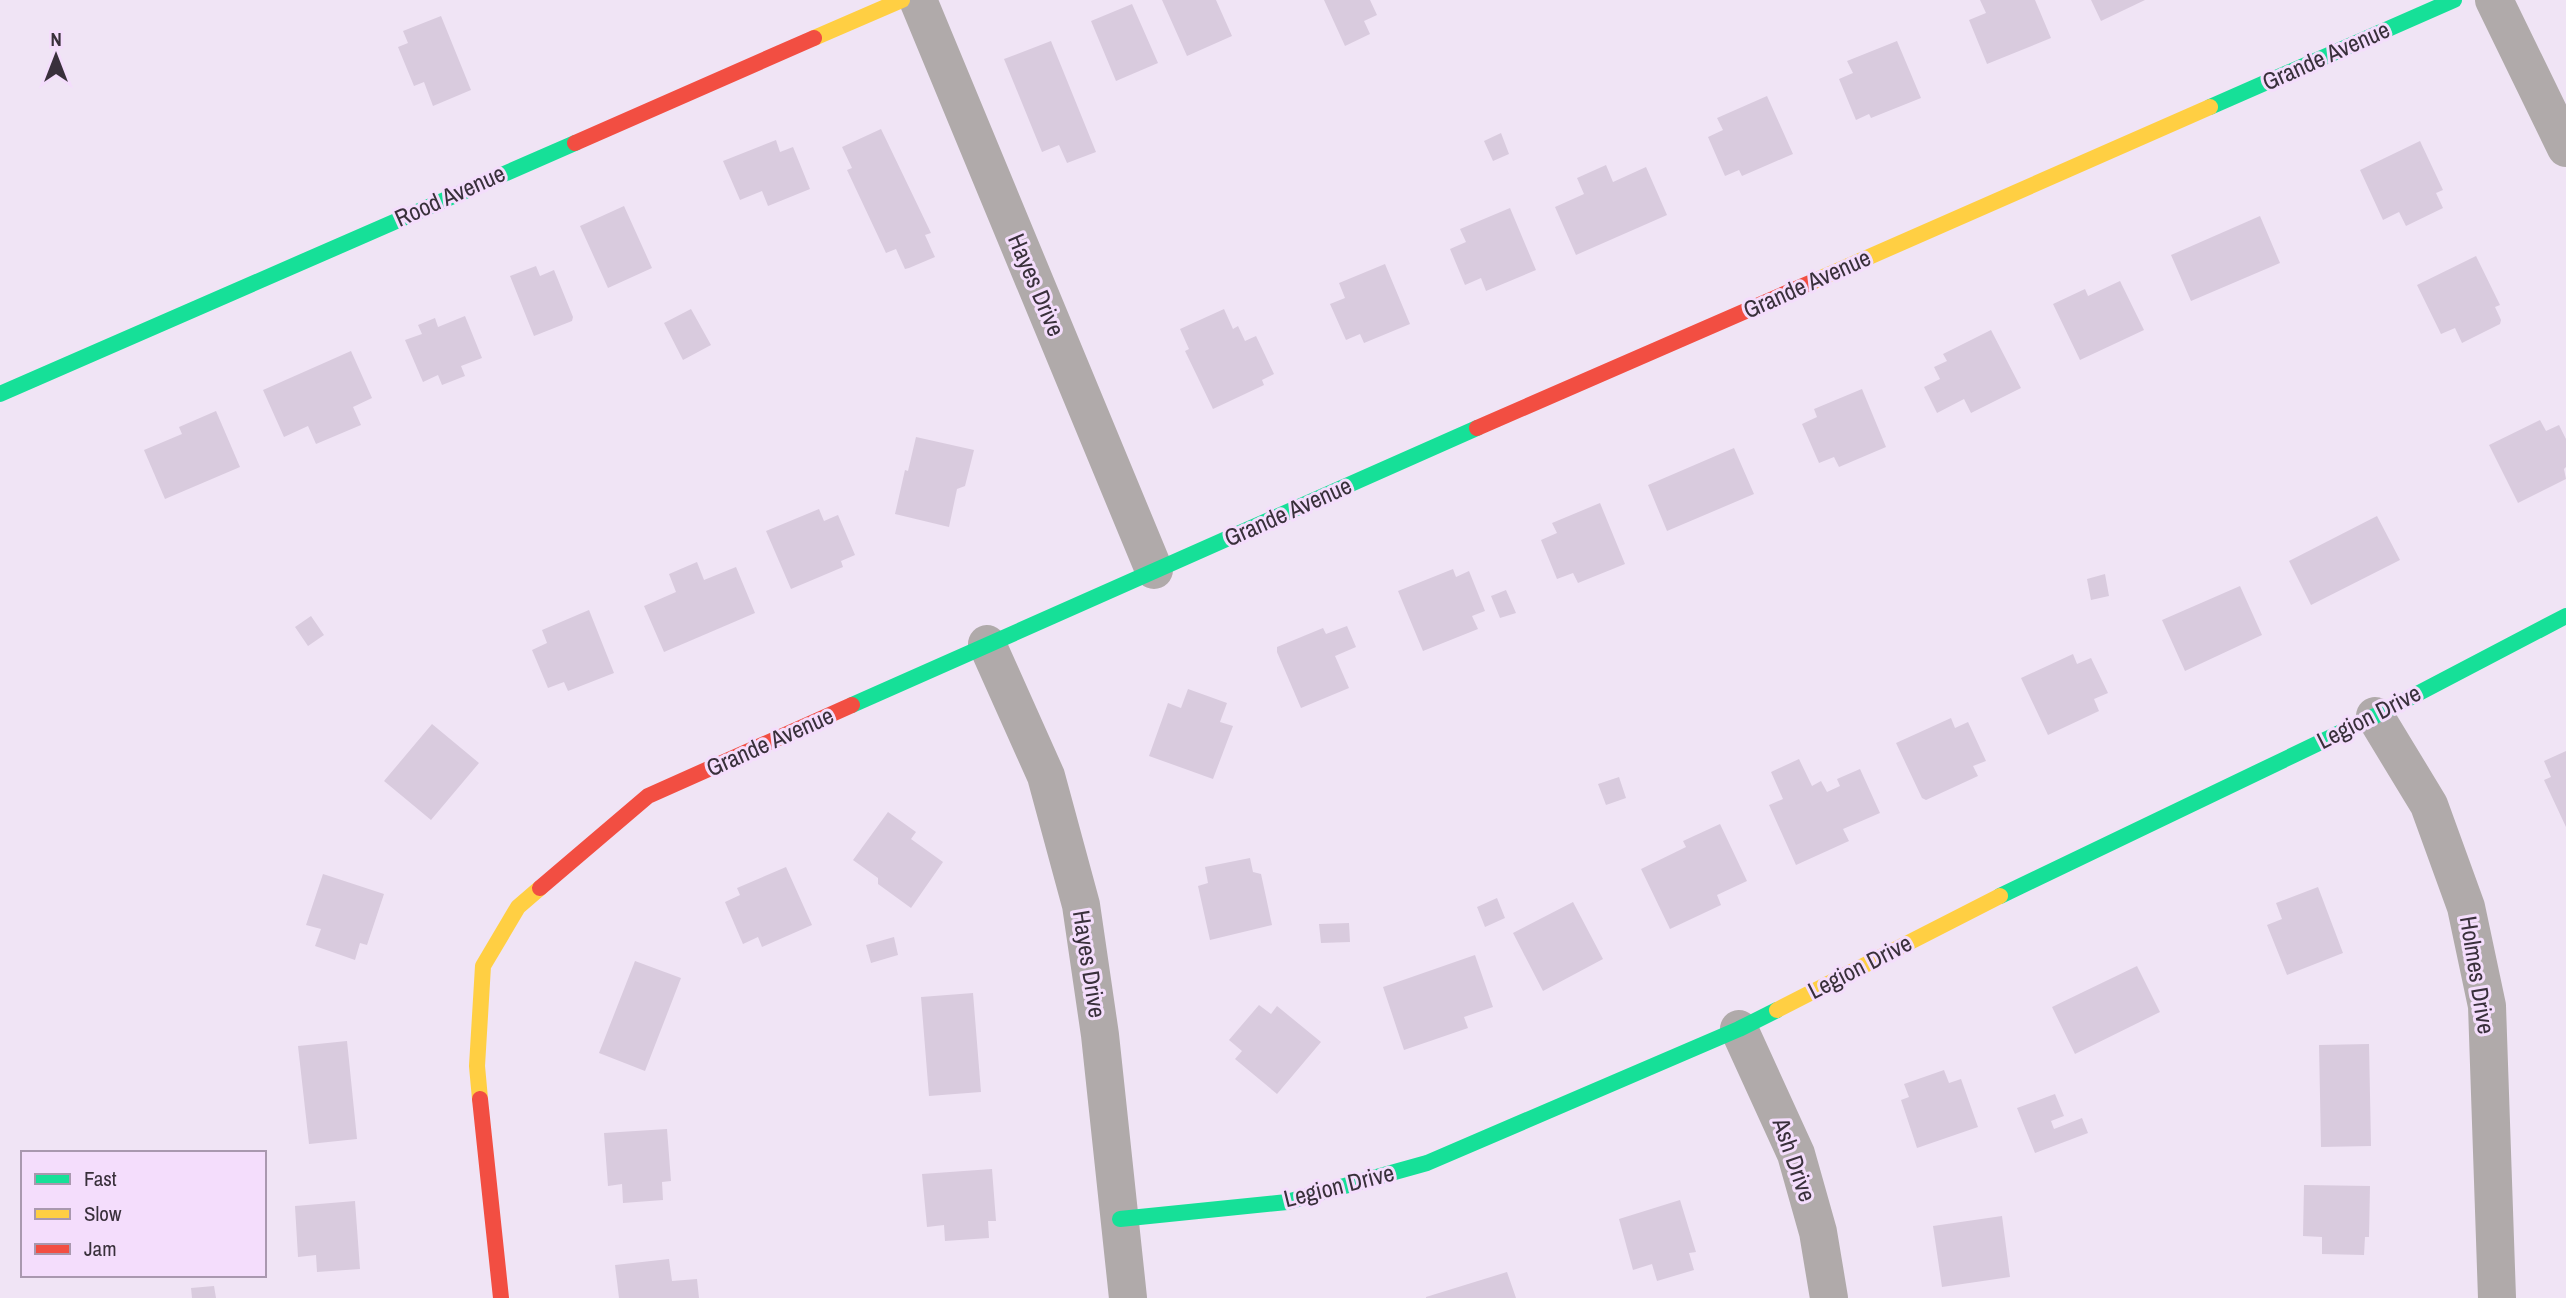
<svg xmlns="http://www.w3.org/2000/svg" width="2566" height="1298" font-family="'Archivo Narrow',sans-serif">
	<rect width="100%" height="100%" fill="#f0e4f5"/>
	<path fill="#d9cbde" d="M 1162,0 L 1216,0 L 1232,36 L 1187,56 Z
		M 1324,0 L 1370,0 L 1377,15 L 1364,21 L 1370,34 L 1345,46 Z
		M 1980,0 L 2035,0 L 2051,38 L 1987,64 L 1969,20 L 1986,13 Z
		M 2091,0 L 2145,0 L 2101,21 Z
		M 1132,4 L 1158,63 L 1116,81 L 1091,21 Z
		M 441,16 L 471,90 L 433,106 L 424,82 L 414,86 L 398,47 L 408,43 L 403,31 Z
		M 1051,41 L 1096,152 L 1067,163 L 1059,145 L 1042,152 L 1004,59 Z
		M 1897,41 L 1921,98 L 1871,118 L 1869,114 L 1856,120 L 1839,79 L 1853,73 L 1847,61 Z
		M 1767,96 L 1793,154 L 1742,176 L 1739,170 L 1725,176 L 1708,137 L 1723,130 L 1717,118 Z
		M 881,129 L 931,233 L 925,235 L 935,257 L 909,268 L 905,269 L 896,249 L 886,253 L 847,170 L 852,168 L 842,147 Z
		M 1501,133 L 1509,154 L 1493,161 L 1484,141 Z
		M 776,140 L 780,152 L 793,147 L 810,189 L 768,206 L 762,191 L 740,200 L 723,161 Z
		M 2420,141 L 2443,190 L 2436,193 L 2443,208 L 2406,226 L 2399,212 L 2383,220 L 2360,170 Z
		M 1606,165 L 1613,182 L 1646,167 L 1667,215 L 1576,255 L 1555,207 L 1584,194 L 1577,178 Z
		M 624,206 L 652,268 L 608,288 L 580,226 Z
		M 1510,208 L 1536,270 L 1486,291 L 1481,278 L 1465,285 L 1450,249 L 1466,242 L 1460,229 Z
		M 2260,216 L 2280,263 L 2191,301 L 2171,255 Z
		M 2476,256 L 2500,305 L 2495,307 L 2501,320 L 2500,324 L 2462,343 L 2455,328 L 2441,334 L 2417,285 Z
		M 1385,264 L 1410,324 L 1364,343 L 1360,334 L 1346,340 L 1330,304 L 1345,298 L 1339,283 Z
		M 536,266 L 540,276 L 554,270 L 573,317 L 572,321 L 534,336 L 510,276 Z
		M 2120,281 L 2144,330 L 2080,360 L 2053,304 L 2085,289 L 2088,296 Z
		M 691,309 L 711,345 L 683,360 L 664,323 Z
		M 1224,309 L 1233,329 L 1238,326 L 1245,341 L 1256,336 L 1274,374 L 1262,380 L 1264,385 L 1213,409 L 1185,351 L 1189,349 L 1180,329 Z
		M 465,316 L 482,358 L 461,366 L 465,376 L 442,385 L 438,375 L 423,382 L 405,340 L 422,334 L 418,325 L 435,318 L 438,327 Z
		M 1991,330 L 2021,388 L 1971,413 L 1964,399 L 1937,413 L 1924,387 L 1940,379 L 1934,367 L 1947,361 L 1943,354 Z
		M 351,351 L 372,398 L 353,407 L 361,425 L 316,444 L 308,426 L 284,437 L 263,390 Z
		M 1862,389 L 1886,447 L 1839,467 L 1834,457 L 1819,463 L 1802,424 L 1817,417 L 1814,409 Z
		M 216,411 L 240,467 L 165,499 L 144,450 L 182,434 L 179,427 Z
		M 2540,420 L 2546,431 L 2559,425 L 2566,439 L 2566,467 L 2564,469 L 2566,479 L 2518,503 L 2489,445 Z
		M 916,437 L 974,450 L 965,486 L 957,489 L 949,527 L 895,514 L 905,470 L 908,471 Z
		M 1734,448 L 1754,494 L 1667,531 L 1648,485 Z
		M 1600,503 L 1625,564 L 1578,583 L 1573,573 L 1557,579 L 1541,540 L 1557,533 L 1552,523 Z
		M 819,509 L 824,521 L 838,515 L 855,555 L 841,561 L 843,567 L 791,589 L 766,531 Z
		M 2377,516 L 2400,560 L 2311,605 L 2289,561 Z
		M 697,562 L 704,580 L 736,567 L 755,613 L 664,652 L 644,606 L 676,592 L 669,574 Z
		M 1453,569 L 1456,577 L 1469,571 L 1485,611 L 1472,616 L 1478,629 L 1423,651 L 1398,591 Z
		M 2105,574 L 2109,596 L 2091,600 L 2087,579 Z
		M 2240,586 L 2262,635 L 2185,671 L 2162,620 Z
		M 1506,590 L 1516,613 L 1500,618 L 1491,596 Z
		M 589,610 L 614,673 L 568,691 L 564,682 L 548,688 L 532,650 L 547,643 L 542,630 Z
		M 311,616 L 324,635 L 308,646 L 295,627 Z
		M 1347,626 L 1356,647 L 1335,656 L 1349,688 L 1301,708 L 1277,652 L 1277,647 L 1323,628 L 1326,634 Z
		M 2073,654 L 2077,664 L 2091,658 L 2108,693 L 2094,699 L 2099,711 L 2048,735 L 2021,678 Z
		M 1188,689 L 1227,703 L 1220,722 L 1233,726 L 1213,779 L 1149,756 L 1168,703 L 1181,708 Z
		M 1951,718 L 1955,728 L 1968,722 L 1986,761 L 1973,766 L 1978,776 L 1926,800 L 1922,798 L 1896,743 Z
		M 432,724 L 479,763 L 431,820 L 384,781 Z
		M 2566,751 L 2566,827 L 2544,780 L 2551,777 L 2544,761 Z
		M 1799,759 L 1812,786 L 1821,781 L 1827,792 L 1840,786 L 1837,779 L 1860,769 L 1880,813 L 1843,829 L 1849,841 L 1796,865 L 1769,805 L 1783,799 L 1771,772 Z
		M 1619,777 L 1626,798 L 1606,805 L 1598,784 Z
		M 888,812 L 916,832 L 911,839 L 943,862 L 911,908 L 878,884 L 878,878 L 853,860 Z
		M 1720,824 L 1747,881 L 1717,895 L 1721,905 L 1670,929 L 1641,869 L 1686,847 L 1683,841 Z
		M 1250,858 L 1253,872 L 1261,874 L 1272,925 L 1210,940 L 1198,886 L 1208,883 L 1205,867 Z
		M 786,867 L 812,925 L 762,947 L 758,937 L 743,944 L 725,902 L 740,895 L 737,888 Z
		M 323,874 L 384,894 L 367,945 L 360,943 L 355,960 L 315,946 L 321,929 L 306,925 Z
		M 2318,887 L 2343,953 L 2287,975 L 2267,925 L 2282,919 L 2276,903 Z
		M 1497,898 L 1505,918 L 1485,927 L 1477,907 Z
		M 1573,902 L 1603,959 L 1543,991 L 1513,933 Z
		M 1349,923 L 1350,942 L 1321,943 L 1319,924 Z
		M 894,937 L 898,955 L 871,963 L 866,945 Z
		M 1475,955 L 1493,1007 L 1464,1017 L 1468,1028 L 1404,1050 L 1383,987 Z
		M 635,961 L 681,978 L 645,1071 L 599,1053 Z
		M 2137,966 L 2160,1012 L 2075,1054 L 2052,1007 Z
		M 973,993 L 981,1092 L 929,1096 L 921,997 Z
		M 1259,1005 L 1271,1014 L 1277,1006 L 1321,1042 L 1277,1094 L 1235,1059 L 1242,1051 L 1229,1040 Z
		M 347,1041 L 357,1139 L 309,1144 L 298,1046 Z
		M 2369,1044 L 2371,1146 L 2321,1147 L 2319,1045 Z
		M 1944,1070 L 1949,1083 L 1961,1079 L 1978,1127 L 1917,1148 L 1901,1100 L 1909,1097 L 1904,1084 Z
		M 2055,1094 L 2064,1116 L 2051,1121 L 2054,1129 L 2082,1118 L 2088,1133 L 2035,1153 L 2017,1108 Z
		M 667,1129 L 671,1181 L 662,1182 L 663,1200 L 623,1203 L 622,1184 L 608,1186 L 604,1133 Z
		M 992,1169 L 996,1221 L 988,1221 L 989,1238 L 945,1241 L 944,1225 L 927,1227 L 922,1174 Z
		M 2304,1185 L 2370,1186 L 2369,1237 L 2365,1237 L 2364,1255 L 2322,1254 L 2322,1237 L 2303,1236 Z
		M 1680,1200 L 1696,1252 L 1689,1253 L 1694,1270 L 1657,1281 L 1652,1264 L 1633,1270 L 1619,1219 Z
		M 355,1201 L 360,1269 L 317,1272 L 316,1255 L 298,1257 L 295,1206 Z
		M 2002,1216 L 2010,1277 L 1942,1287 L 1933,1226 Z
		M 669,1259 L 672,1281 L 697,1279 L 699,1298 L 619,1298 L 615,1265 Z
		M 1507,1272 L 1516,1298 L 1426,1298 L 1426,1297 Z
		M 214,1286 L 216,1298 L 192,1298 L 191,1288 Z"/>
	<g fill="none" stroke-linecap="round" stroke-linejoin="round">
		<path stroke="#b0aaaa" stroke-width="38" d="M 918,0 L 1154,570
			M 2494,0 L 2566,148
			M 987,644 L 1046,776 L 1081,905 L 1100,1035 L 1128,1298
			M 2375,716 L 2429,805 L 2466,907 L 2487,1006 L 2497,1298
			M 1739,1029 L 1796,1154 L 1818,1232 L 1829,1298"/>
		<path stroke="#16e098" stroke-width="16" d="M 2210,107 L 2454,0
			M 0,394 L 575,143
			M 852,705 L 1477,428
			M 2000,896 L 2375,716 L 2566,616
			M 1120,1219 L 1287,1202 L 1427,1163 L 1739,1029 L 1777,1010"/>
		<path stroke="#ffcf43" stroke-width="16" d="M 814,38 L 902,0
			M 1812,282 L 2210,107
			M 1777,1010 L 2000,896
			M 480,1099 L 477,1066 L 483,966 L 518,907 L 540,888"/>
		<path stroke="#f24e42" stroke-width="16" d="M 575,143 L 814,38
			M 1477,428 L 1812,282
			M 540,888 L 648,796 L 852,705
			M 480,1099 L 501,1298"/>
	</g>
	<g text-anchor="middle" stroke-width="6" stroke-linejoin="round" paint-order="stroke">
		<g font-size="24" fill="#39303b" stroke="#f4ddfc">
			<text transform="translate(2326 56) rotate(-24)" y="8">Grande Avenue</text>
			<text transform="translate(450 196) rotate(-24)" y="8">Rood Avenue</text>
			<text transform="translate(1807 284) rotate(-24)" y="8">Grande Avenue</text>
			<text transform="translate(1036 285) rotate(67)" y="8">Hayes Drive</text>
			<text transform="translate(1288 512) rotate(-24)" y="8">Grande Avenue</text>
			<text transform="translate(2369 717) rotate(-27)" y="8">Legion Drive</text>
			<text transform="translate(770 742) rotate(-24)" y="8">Grande Avenue</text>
			<text transform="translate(1089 964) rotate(81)" y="8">Hayes Drive</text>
			<text transform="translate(1860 967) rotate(-27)" y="8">Legion Drive</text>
			<text transform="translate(2477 975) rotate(81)" y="8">Holmes Drive</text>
			<text transform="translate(1794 1160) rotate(71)" y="8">Ash Drive</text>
			<text transform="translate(1339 1186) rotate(-14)" y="8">Legion Drive</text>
		</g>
	</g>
	<rect x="21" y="1151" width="245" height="126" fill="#f4ddfc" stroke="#a998af" stroke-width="2"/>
	<rect x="35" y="1174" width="35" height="10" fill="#16e098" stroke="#a998af" stroke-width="2"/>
	<text x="84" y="1186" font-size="21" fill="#39303b">Fast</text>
	<rect x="35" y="1209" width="35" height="10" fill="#ffcf43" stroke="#a998af" stroke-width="2"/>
	<text x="84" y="1221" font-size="21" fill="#39303b">Slow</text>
	<rect x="35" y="1244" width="35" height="10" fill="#f24e42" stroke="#a998af" stroke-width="2"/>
	<text x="84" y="1256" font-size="21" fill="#39303b">Jam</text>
	<g transform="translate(56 56)" stroke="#f4ddfc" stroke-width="5" paint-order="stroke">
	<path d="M0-5L12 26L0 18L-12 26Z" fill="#39303b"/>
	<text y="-10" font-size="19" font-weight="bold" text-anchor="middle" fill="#39303b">N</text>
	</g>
</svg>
